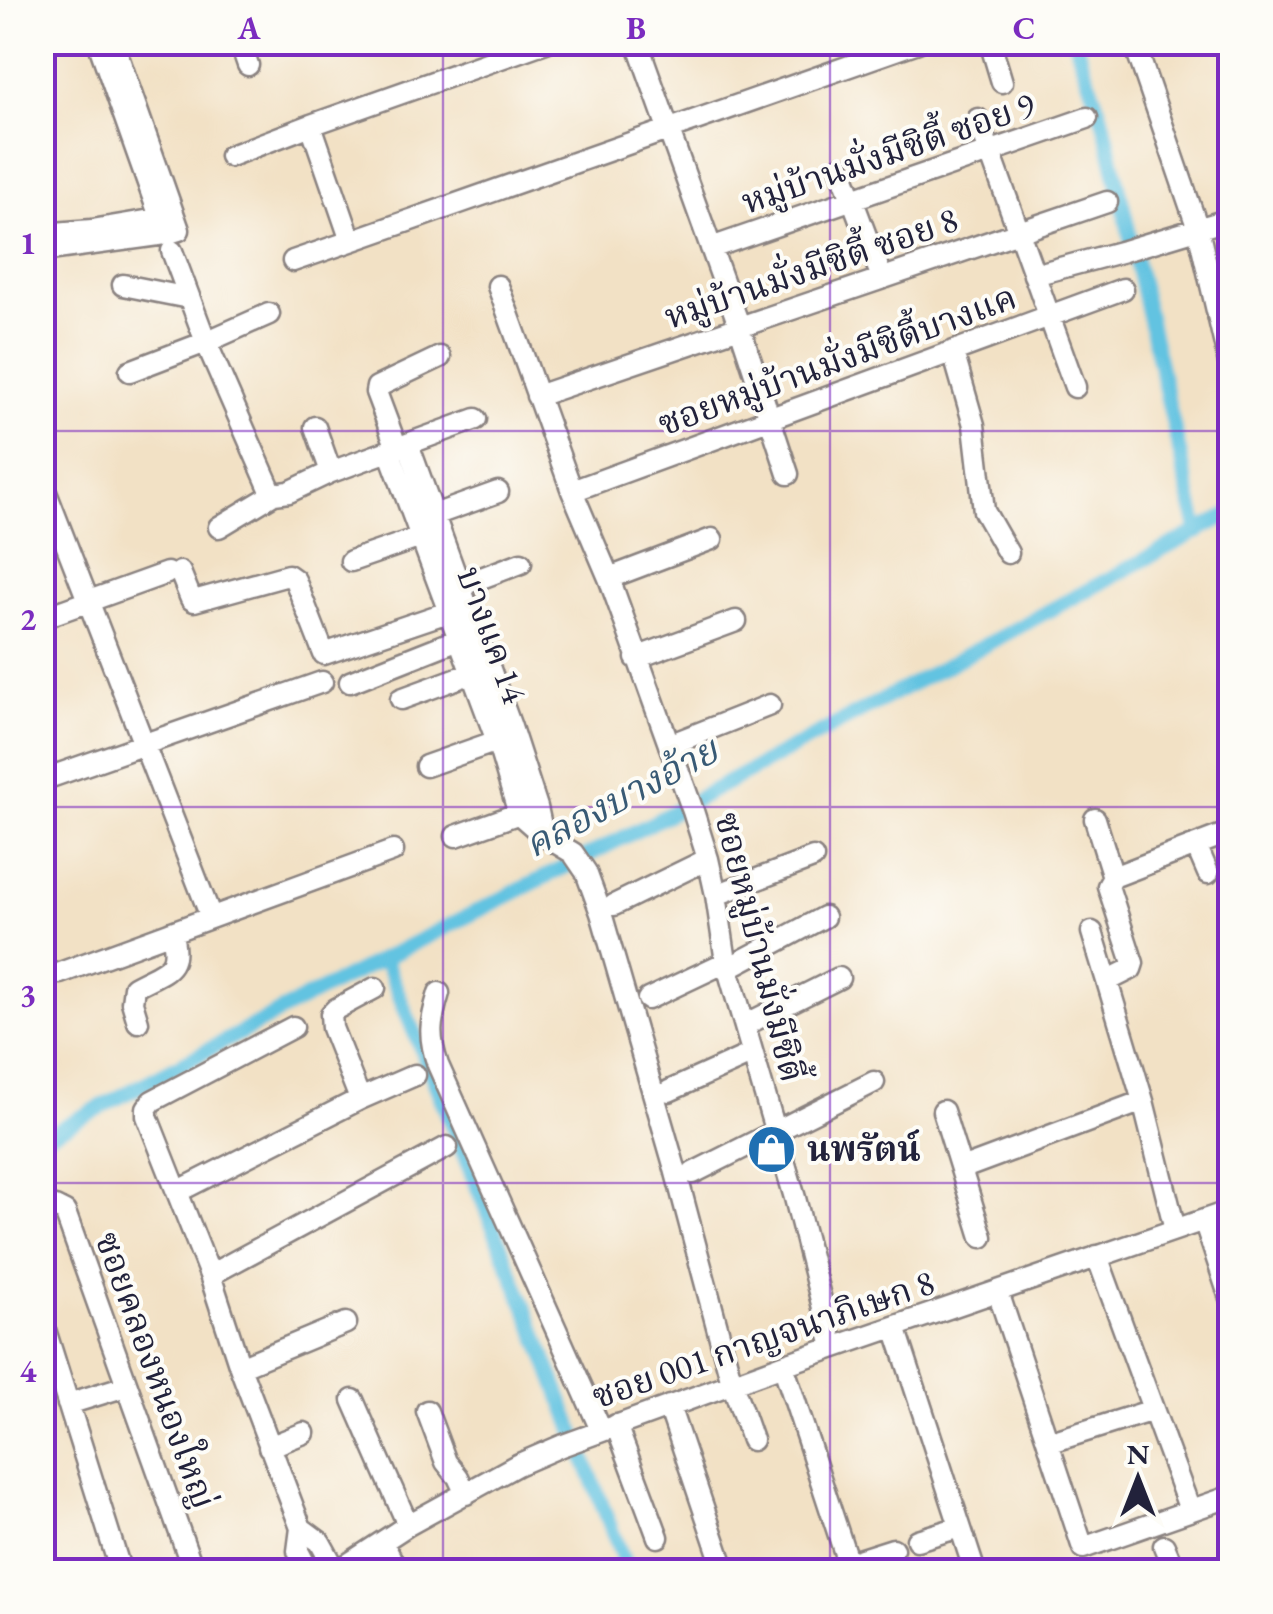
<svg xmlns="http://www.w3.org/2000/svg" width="1273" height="1614" font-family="'EB Garamond','Noto Serif Thai',serif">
	<rect width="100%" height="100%" fill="#fdfcf7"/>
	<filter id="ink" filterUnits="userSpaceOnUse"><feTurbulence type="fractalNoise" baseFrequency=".01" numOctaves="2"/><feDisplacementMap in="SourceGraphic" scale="20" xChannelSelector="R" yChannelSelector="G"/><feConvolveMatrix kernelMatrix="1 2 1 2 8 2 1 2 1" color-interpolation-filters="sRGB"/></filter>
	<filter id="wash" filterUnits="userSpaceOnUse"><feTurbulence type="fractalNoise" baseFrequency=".0048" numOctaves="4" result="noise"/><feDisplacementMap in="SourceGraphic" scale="40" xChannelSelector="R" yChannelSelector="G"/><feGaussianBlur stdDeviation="2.25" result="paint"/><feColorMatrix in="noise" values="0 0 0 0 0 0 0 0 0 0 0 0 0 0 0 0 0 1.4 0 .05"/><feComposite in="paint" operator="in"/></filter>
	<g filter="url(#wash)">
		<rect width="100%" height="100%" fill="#f2e1c5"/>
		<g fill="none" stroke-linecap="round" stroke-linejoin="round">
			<path stroke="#62c3e1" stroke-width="15" d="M 1075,42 L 1104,123 L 1198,532
				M 384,958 L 534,1328 L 628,1572
				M 42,1138 L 325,988 L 650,824 L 1230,514"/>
		</g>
	</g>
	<g filter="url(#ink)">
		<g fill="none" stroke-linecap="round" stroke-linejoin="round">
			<defs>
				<path id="minor" d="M 98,42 L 166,234
					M 240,42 L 248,65
					M 637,42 L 740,328 L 788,474
					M 990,42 L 1002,82
					M 1134,42 L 1198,229 L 1230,367
					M 978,119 L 1075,387
					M 230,156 L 311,125 L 546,42
					M 840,167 L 882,278
					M 42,234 L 92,230 L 169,217
					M 351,241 L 918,42
					M 711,248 L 1087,118
					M 42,251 L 166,234 L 179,230 L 113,42
					M 172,251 L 206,342 L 271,491 L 274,494 L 289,492 L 331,472 L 476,419
					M 293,261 L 351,241 L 311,125
					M 1034,275 L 1124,251 L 1230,219
					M 123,285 L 189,298
					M 498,286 L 572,491 L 609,578 L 693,811 L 708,859 L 716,895 L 726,962 L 795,1198 L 833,1347
					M 953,352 L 974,425 L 984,511 L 1008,553
					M 130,371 L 206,342 L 269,314
					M 537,396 L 1107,202
					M 315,427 L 331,472
					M 397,448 L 376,392 L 377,387 L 440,357
					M 389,451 L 497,741 L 519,814 L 543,835 L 537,807 L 511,727 L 408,444
					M 42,482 L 211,917
					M 572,491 L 1123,289
					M 434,515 L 498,492
					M 219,527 L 274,494
					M 351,561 L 421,537
					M 180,572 L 191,599 L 194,601 L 288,575 L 295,580 L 324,654 L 448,612
					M 609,578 L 712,539
					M 460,586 L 521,563
					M 42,618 L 167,573
					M 636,658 L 736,621
					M 350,682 L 469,635
					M 401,699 L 472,673
					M 669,745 L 770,705
					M 426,766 L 497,741
					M 42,780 L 322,682
					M 1095,819 L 1113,877
					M 543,835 L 573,853 L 586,872 L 601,913 L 674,1165 L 732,1383 L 752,1440
					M 456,836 L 531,809
					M 1196,845 L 1208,873
					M 716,895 L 813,858
					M 614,905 L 708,859
					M 1092,932 L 1107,981
					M 728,968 L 824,917
					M 60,973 L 393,851
					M 439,993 C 430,1023 428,1036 438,1065 L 601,1430
					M 648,999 L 726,962
					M 138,1022 L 132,1002 L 134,987 C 164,970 183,971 171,932
					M 745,1025 L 839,978
					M 293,1027 L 152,1101 L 147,1108 L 147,1116 L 210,1275 L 240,1367 L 301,1528 L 298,1551 L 309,1572
					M 669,1091 L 751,1054
					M 360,1099 L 415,1075
					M 943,1111 L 982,1237
					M 961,1169 L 1143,1101
					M 693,1173 L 874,1082
					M 177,1192 L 360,1099 L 332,1028 L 331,1014 L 336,1009 L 375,988
					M 42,1206 L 55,1207 L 65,1212 L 194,1572
					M 1204,1220 L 1230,1298
					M 1175,1229 L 1143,1101 L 1107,981 L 1131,969 L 1133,963 L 1108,886 L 1113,877 L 1230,832
					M 1097,1256 L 1190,1510
					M 210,1275 L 447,1147
					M 998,1292 L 1083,1548 L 1229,1497
					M 42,1320 L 121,1572
					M 895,1327 L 975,1572
					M 783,1365 L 851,1572
					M 240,1367 L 346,1323
					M 353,1400 L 408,1525
					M 68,1404 L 126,1386
					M 669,1406 L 725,1572
					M 427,1411 L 446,1462 L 458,1477 L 466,1494
					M 616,1425 L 658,1537
					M 1048,1443 L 1153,1410
					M 269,1447 L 304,1433
					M 301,1528 L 320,1542 L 336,1571
					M 917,1540 L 960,1527
					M 382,1542 L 398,1572
					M 1164,1546 L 1175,1572
					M 849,1563 L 893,1549
					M 336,1572 L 408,1525 L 517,1465 L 561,1446 L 783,1365 L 1230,1211"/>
			</defs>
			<use href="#minor" stroke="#8a8280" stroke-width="25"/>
			<use href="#minor" stroke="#fff" stroke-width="20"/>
		</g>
	</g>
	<path fill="none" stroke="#7b2cbf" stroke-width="2.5" stroke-opacity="0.55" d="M 443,42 L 443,1572M 830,42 L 830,1572M 42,431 L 1230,431M 42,807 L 1230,807M 42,1183 L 1230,1183"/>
	<defs>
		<symbol id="shop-disc" viewBox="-11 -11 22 22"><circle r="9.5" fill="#1f6fb2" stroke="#fdfcf7"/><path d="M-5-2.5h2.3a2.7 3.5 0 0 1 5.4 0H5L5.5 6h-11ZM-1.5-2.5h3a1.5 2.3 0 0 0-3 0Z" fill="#fff"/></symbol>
	</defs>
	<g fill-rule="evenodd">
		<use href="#shop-disc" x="744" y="1122" width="55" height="55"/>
	</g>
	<g text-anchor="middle" stroke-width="8" stroke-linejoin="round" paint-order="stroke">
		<g font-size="35" fill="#22223b" stroke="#fdfcf7">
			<text transform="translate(888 153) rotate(-19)" y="12">หมู่บ้านมั่งมีซิตี้ ซอย 9</text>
			<text transform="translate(811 268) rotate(-19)" y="12">หมู่บ้านมั่งมีซิตี้ ซอย 8</text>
			<text transform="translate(837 360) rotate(-20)" y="12">ซอยหมู่บ้านมั่งมีซิตี้บางแค</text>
			<text transform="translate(492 635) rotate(70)" y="12">บางแค 14</text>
			<text transform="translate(760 947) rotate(76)" y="12">ซอยหมู่บ้านมั่งมีซิตี้</text>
			<text transform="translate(763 1339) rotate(-19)" y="12">ซอย 001 กาญจนาภิเษก 8</text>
			<text transform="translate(156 1370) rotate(70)" y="12">ซอยคลองหนองใหญ่</text>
		</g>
		<g font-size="35" font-weight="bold" fill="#22223b" stroke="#fdfcf7" text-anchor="start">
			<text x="807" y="1161">นพรัตน์</text>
		</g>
		<g font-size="38" font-style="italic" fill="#385a75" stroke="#fdfcf7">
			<text transform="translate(621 797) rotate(-28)" y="13">คลองบางอ้าย</text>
		</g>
	</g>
	<rect width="1273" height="1614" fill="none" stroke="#fdfcf7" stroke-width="110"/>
	<g transform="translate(1138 1479)" stroke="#fdfcf7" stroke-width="8" paint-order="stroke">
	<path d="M0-8L18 38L0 25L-18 38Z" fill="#22223b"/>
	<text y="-15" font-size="28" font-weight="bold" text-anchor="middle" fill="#22223b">N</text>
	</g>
	<rect x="55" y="55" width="1163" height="1504" fill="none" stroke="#7b2cbf" stroke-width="4"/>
	<g font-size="32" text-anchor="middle" font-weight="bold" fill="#7b2cbf">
		<text x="249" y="39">A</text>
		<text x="636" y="39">B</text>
		<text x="1024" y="39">C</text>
		<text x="28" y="254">1</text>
		<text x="28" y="630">2</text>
		<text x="28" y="1006">3</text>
		<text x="28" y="1382">4</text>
	</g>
</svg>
